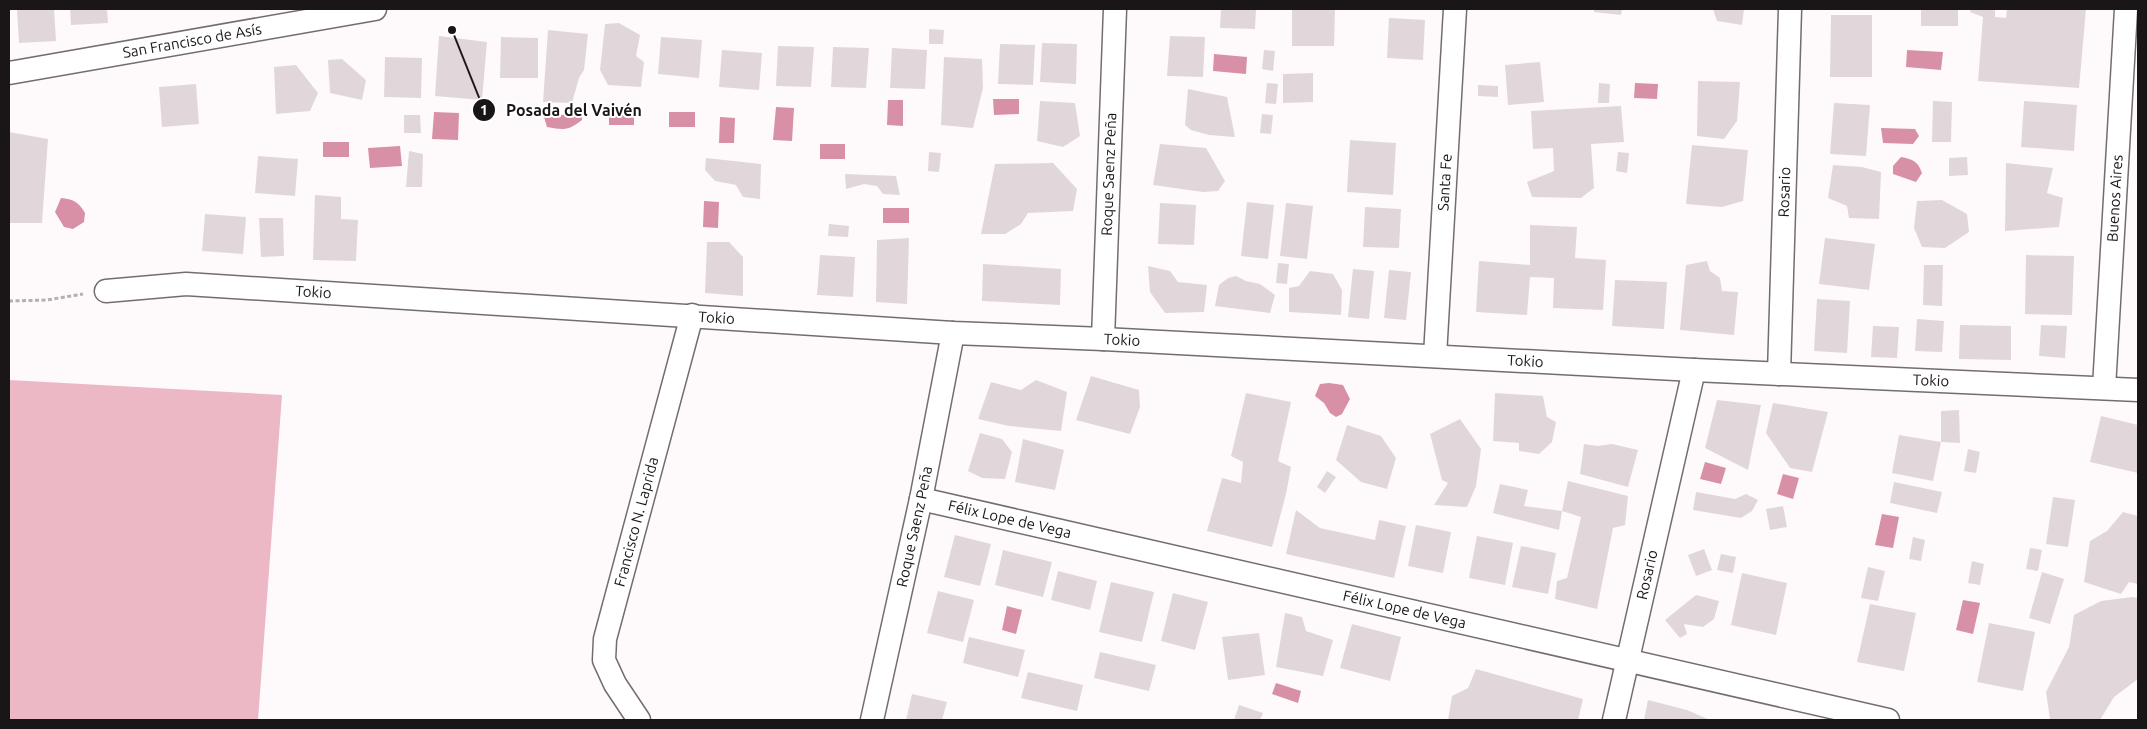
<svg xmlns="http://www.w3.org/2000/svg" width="2147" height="729" font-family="Ubuntu,sans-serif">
	<rect width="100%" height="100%" fill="#fefafb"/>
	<path fill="#ecb8c6" d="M 9,380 L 282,395 L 258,720 L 9,720 Z"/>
	<path fill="#d790a5" d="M 1907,50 L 1943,52 L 1941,70 L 1906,67 Z
		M 1214,54 L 1247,57 L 1246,74 L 1213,71 Z
		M 1635,83 L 1658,84 L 1657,99 L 1634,98 Z
		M 993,99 L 1019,99 L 1019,114 L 994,115 Z
		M 888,100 L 903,100 L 903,126 L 887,125 Z
		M 583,106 L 582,120 C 568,131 564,130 547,127 L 544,117 L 550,111 L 562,115 Z
		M 776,107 L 794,108 L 792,141 L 773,140 Z
		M 609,110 L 634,110 L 634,125 L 609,125 Z
		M 434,112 L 459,113 L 458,140 L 432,139 Z
		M 669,112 L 695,112 L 695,127 L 669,127 Z
		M 720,117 L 735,118 L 734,143 L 719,143 Z
		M 1881,128 L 1915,129 L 1919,136 L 1913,144 L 1883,143 Z
		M 323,142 L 349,142 L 349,157 L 323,157 Z
		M 820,144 L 845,144 L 845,159 L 820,159 Z
		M 400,146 L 402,166 L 370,168 L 368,148 Z
		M 1901,157 C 1912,159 1918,161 1922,173 L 1916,182 L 1893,174 L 1893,166 Z
		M 61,198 C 73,199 79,202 85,213 L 84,222 L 73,229 L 64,227 L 55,212 Z
		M 704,201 L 719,202 L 718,228 L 703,227 Z
		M 883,208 L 909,208 L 909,223 L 883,223 Z
		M 1329,383 L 1343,385 L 1350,399 L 1342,414 L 1336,417 L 1330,413 L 1324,403 L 1315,396 L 1320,384 Z
		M 1705,462 L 1726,468 L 1721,484 L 1700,479 Z
		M 1783,474 L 1799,478 L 1793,499 L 1777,494 Z
		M 1882,514 L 1899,517 L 1893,548 L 1875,545 Z
		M 1963,600 L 1980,603 L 1973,634 L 1956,630 Z
		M 1007,606 L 1022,610 L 1016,634 L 1002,630 Z
		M 1276,683 L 1301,691 L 1298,703 L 1272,694 Z"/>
	<path fill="#e1d7da" d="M 17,9 L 54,9 L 56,41 L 19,43 Z
		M 70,9 L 107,9 L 108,23 L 71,25 Z
		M 1221,9 L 1256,9 L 1255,29 L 1220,28 Z
		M 1292,9 L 1335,9 L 1334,46 L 1292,46 Z
		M 1594,9 L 1622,9 L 1621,15 L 1594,12 Z
		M 1713,9 L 1744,9 L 1742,25 L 1717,21 Z
		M 1921,9 L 1958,9 L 1958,26 L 1921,26 Z
		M 1971,9 L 1995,9 L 1995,17 L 2006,18 L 2007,9 L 2086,9 L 2079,88 L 1978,81 L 1983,17 L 1970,12 Z
		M 1831,15 L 1872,15 L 1872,77 L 1830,77 Z
		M 1389,18 L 1425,20 L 1423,60 L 1387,58 Z
		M 619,23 L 640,35 L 636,56 L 644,62 L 641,87 L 608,85 L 600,70 L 605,24 Z
		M 929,29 L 944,30 L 943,44 L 929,44 Z
		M 548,30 L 588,34 L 584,70 L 579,78 L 572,103 L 543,102 Z
		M 439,36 L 487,42 L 482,100 L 435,96 Z
		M 1170,36 L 1205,37 L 1203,77 L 1167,76 Z
		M 501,37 L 538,38 L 538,78 L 500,78 Z
		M 661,37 L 702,40 L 699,78 L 658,74 Z
		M 1042,43 L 1077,44 L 1076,84 L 1040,82 Z
		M 1000,44 L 1035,45 L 1033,85 L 998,84 Z
		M 778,46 L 814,47 L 811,87 L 776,86 Z
		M 833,47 L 869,48 L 866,88 L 831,87 Z
		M 892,48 L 927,50 L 925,89 L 890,88 Z
		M 722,50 L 762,53 L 759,90 L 719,87 Z
		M 1264,50 L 1275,51 L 1273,71 L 1262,69 Z
		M 385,57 L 422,58 L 421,98 L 384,97 Z
		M 944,57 L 982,59 L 983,88 L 973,128 L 941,125 Z
		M 342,59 L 366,80 L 362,100 L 330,93 L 328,60 Z
		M 1540,62 L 1544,102 L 1508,105 L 1505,65 Z
		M 296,65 L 318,93 L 310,111 L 276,114 L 274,67 Z
		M 1313,73 L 1313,102 L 1283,103 L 1283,74 Z
		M 1698,81 L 1740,82 L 1737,121 L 1724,139 L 1697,136 Z
		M 1267,83 L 1278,84 L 1276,104 L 1265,103 Z
		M 1599,83 L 1610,84 L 1609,103 L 1598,103 Z
		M 196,84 L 199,124 L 162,127 L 159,87 Z
		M 1478,85 L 1498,86 L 1498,97 L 1478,96 Z
		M 1188,89 L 1227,97 L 1235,137 L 1209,135 L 1191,130 L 1185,125 Z
		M 1040,101 L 1075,103 L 1080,136 L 1063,147 L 1037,141 Z
		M 1933,101 L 1952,102 L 1951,142 L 1932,142 Z
		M 2024,101 L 2077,105 L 2074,151 L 2021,147 Z
		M 1834,103 L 1870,105 L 1866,156 L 1830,154 Z
		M 1621,106 L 1624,142 L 1591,144 L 1594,188 L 1581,198 L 1532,197 L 1527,182 L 1554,171 L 1553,148 L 1533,149 L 1531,111 Z
		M 1262,114 L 1273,115 L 1271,134 L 1260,133 Z
		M 404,115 L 420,115 L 421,133 L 404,133 Z
		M 9,132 L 48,139 L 42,223 L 9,223 Z
		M 1350,140 L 1396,143 L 1393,195 L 1347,192 Z
		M 1160,144 L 1206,148 L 1225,181 L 1218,191 L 1203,192 L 1153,185 Z
		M 1692,145 L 1748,150 L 1743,201 L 1722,207 L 1686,204 Z
		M 409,151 L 423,154 L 422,187 L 406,187 Z
		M 929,152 L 941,153 L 939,172 L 928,171 Z
		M 1618,152 L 1629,153 L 1627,173 L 1616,171 Z
		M 258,156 L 298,159 L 295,196 L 255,193 Z
		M 1967,157 L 1968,175 L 1949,176 L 1949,158 Z
		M 706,158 L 761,164 L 760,199 L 743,197 L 736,185 L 715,181 L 705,170 Z
		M 1053,163 L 1077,189 L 1073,211 L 1028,213 L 1021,224 L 1005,234 L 981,234 L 995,164 Z
		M 2006,163 L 2053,168 L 2047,193 L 2063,198 L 2059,227 L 2005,231 Z
		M 1833,165 L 1862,167 L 1881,172 L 1879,219 L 1849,218 L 1847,206 L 1828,198 Z
		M 845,174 L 896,176 L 900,195 L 883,194 L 877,186 L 864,184 L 846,189 Z
		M 315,195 L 341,197 L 341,219 L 358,220 L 356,261 L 313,260 Z
		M 1942,200 L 1967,214 L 1969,232 L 1945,248 L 1922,247 L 1914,228 L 1917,201 Z
		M 1247,202 L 1274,205 L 1268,259 L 1241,256 Z
		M 1160,203 L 1196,205 L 1194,245 L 1158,244 Z
		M 1286,203 L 1313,206 L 1307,259 L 1280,256 Z
		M 1365,207 L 1401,209 L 1399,248 L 1363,247 Z
		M 205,214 L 246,217 L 243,254 L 202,251 Z
		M 259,218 L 283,218 L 284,256 L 261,257 Z
		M 829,224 L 849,226 L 848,237 L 828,236 Z
		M 1530,225 L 1577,227 L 1575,258 L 1606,260 L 1603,310 L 1553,308 L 1554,278 L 1530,277 L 1527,315 L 1476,312 L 1479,261 L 1530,265 Z
		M 909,238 L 907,304 L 876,302 L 877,240 Z
		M 1825,238 L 1875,244 L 1869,290 L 1819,284 Z
		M 707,242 L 729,242 L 743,257 L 743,296 L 705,293 Z
		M 820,255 L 855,257 L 853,297 L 817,295 Z
		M 2026,255 L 2074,256 L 2072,315 L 2025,314 Z
		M 1707,261 L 1710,271 L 1720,278 L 1722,291 L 1738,292 L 1734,335 L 1680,330 L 1686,265 Z
		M 1278,263 L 1289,264 L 1287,284 L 1276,283 Z
		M 983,264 L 1061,269 L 1060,305 L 982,301 Z
		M 1924,265 L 1943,265 L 1942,306 L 1923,305 Z
		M 1148,266 L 1170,271 L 1178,282 L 1207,285 L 1204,312 L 1165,313 L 1150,292 Z
		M 1353,269 L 1374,271 L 1369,319 L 1348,317 Z
		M 1389,270 L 1411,272 L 1406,320 L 1384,318 Z
		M 1310,271 L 1333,274 L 1342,290 L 1341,315 L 1289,312 L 1289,288 L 1299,286 Z
		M 1236,276 L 1246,281 L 1260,284 L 1275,295 L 1270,313 L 1215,306 L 1219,285 L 1228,278 Z
		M 1615,280 L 1667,282 L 1664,329 L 1612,326 Z
		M 1817,299 L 1850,301 L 1847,353 L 1814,351 Z
		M 1917,319 L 1944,321 L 1942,352 L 1915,351 Z
		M 1960,325 L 2011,326 L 2011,360 L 1959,359 Z
		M 2041,325 L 2067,326 L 2065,358 L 2039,356 Z
		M 1873,326 L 1899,327 L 1897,358 L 1871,357 Z
		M 1091,376 L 1139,390 L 1140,407 L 1130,434 L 1076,420 Z
		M 1036,380 L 1067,392 L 1061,431 L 1009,426 L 978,419 L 991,382 L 1021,390 Z
		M 1246,393 L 1291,402 L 1278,461 L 1291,467 L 1286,494 L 1272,547 L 1207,531 L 1222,478 L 1241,483 L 1243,462 L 1231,456 Z
		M 1495,393 L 1543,396 L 1547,417 L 1556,422 L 1552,442 L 1539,454 L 1519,451 L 1519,443 L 1493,441 Z
		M 1717,400 L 1761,405 L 1748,470 L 1705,448 Z
		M 1773,403 L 1828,412 L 1812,472 L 1790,468 L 1766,433 Z
		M 1959,410 L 1960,443 L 1941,442 L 1941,411 Z
		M 2101,416 L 2138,425 L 2138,473 L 2090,462 Z
		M 1460,419 L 1481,449 L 1476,486 L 1467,507 L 1434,505 L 1448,483 L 1442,480 L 1430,434 Z
		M 1347,425 L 1381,436 L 1396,458 L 1387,489 L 1361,482 L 1336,460 Z
		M 980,433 L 1002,439 L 1012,452 L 1005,479 L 982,478 L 968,471 Z
		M 1899,435 L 1941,442 L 1933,481 L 1892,473 Z
		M 1023,439 L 1064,450 L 1055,490 L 1015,482 Z
		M 1584,444 L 1598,446 L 1612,444 L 1638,450 L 1628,487 L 1580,474 Z
		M 1968,449 L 1980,452 L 1976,473 L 1964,471 Z
		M 1327,471 L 1336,477 L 1325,493 L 1317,487 Z
		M 1568,481 L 1628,496 L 1625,525 L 1613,528 L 1597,609 L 1555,599 L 1557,581 L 1567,578 L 1581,517 L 1562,511 Z
		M 1894,482 L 1942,492 L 1937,513 L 1890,503 Z
		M 1500,484 L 1528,490 L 1524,506 L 1562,511 L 1559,530 L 1493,513 Z
		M 1696,492 L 1735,499 L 1746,494 L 1758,500 L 1752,511 L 1741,518 L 1693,510 Z
		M 2053,497 L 2075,500 L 2068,547 L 2046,544 Z
		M 1783,506 L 1787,527 L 1770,530 L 1766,509 Z
		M 1296,510 L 1320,528 L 1375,540 L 1379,520 L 1406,526 L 1394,578 L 1286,554 Z
		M 2123,512 L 2138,516 L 2138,584 L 2129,582 L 2121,594 L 2084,582 L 2090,541 L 2107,531 Z
		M 1416,525 L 1451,532 L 1443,573 L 1408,566 Z
		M 955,535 L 991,544 L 980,586 L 944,577 Z
		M 1477,536 L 1513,543 L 1505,585 L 1469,578 Z
		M 1913,537 L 1925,540 L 1921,561 L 1909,559 Z
		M 1521,546 L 1556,553 L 1548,594 L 1512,587 Z
		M 2030,548 L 2042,550 L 2038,571 L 2026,569 Z
		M 1704,549 L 1712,570 L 1696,576 L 1688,555 Z
		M 1003,550 L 1052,562 L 1043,597 L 995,585 Z
		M 1721,554 L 1736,557 L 1733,573 L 1717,570 Z
		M 1972,561 L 1984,564 L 1980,585 L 1968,583 Z
		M 1868,567 L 1885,571 L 1878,601 L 1861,598 Z
		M 1058,571 L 1097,581 L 1090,610 L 1051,600 Z
		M 2042,572 L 2064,579 L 2050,624 L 2029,618 Z
		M 1742,573 L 1787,583 L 1776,635 L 1731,625 Z
		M 1111,582 L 1154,592 L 1142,642 L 1099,632 Z
		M 938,591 L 974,600 L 963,642 L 927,633 Z
		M 1173,593 L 1208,602 L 1195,650 L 1161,641 Z
		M 1696,595 L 1719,601 L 1714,619 L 1703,627 L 1684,624 L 1687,634 L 1680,638 L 1665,620 Z
		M 2132,597 L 2138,598 L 2138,679 L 2114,697 L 2100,720 L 2050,719 L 2046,692 L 2069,647 L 2074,615 L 2101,601 Z
		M 1870,604 L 1916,613 L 1904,671 L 1857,662 Z
		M 1285,613 L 1302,617 L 1306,631 L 1333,640 L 1323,676 L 1276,667 Z
		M 1989,623 L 2035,632 L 2023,691 L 1977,682 Z
		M 1352,624 L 1401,637 L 1390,681 L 1340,668 Z
		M 1259,633 L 1265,675 L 1228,680 L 1222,637 Z
		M 969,637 L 1025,650 L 1018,677 L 963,663 Z
		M 1100,652 L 1156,665 L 1149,691 L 1094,678 Z
		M 1476,669 L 1583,699 L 1578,720 L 1448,720 L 1452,696 L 1468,688 Z
		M 1028,672 L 1083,685 L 1077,711 L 1021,698 Z
		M 912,694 L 947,702 L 942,720 L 906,720 Z
		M 1648,700 L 1687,710 L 1710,720 L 1644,720 Z
		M 1239,705 L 1263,713 L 1260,720 L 1234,720 Z"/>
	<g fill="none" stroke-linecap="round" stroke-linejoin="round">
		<defs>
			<g id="minor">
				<path id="s1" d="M 9,73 L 375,9"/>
				<path id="s2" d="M 106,291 L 186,284 L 953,333 L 1103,339 L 1694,370 L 2138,390"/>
				<path id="s3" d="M 1103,339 L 1115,9"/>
				<path id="s4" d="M 1435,356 L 1455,9"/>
				<path id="s5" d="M 1779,374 L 1790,9"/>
				<path id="s6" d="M 2104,388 L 2126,9"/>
				<path id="s7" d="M 921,499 L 1888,720"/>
				<path id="s8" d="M 639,720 L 615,684 L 604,660 L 605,639 L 692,315"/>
				<path id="s9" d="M 872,720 L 921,499 L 953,333"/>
				<path id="s10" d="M 1614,720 L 1694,370"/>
			</g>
		</defs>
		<use href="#minor" stroke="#756c6f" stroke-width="25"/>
		<path stroke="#b4b0b1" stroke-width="3" stroke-dasharray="4 2.5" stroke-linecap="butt" d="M 9,301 L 47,300 L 83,294"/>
		<use href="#minor" stroke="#fff" stroke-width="22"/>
	</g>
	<g text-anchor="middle" stroke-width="4" stroke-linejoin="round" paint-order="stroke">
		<g font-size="15" fill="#1a1617" stroke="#fff">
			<text dy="5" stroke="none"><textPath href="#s1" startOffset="186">San Francisco de Asís</textPath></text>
			<text dy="5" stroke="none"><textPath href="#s3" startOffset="165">Roque Saenz Peña</textPath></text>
			<text dy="5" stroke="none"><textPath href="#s4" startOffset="174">Santa Fe</textPath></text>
			<text dy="5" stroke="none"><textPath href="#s5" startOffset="182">Rosario</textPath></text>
			<text dy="5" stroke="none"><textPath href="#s6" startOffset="190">Buenos Aires</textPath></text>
			<text dy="5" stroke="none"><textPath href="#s2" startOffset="208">Tokio</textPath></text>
			<text dy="5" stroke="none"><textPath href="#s2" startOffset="612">Tokio</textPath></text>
			<text dy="5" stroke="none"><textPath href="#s2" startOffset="1018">Tokio</textPath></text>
			<text dy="5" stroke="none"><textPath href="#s2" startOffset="1422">Tokio</textPath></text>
			<text dy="5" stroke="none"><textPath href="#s2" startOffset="1828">Tokio</textPath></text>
			<text dy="5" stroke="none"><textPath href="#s7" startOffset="91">Félix Lope de Vega</textPath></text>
			<text dy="5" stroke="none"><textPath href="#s8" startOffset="212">Francisco N. Laprida</textPath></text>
			<text dy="5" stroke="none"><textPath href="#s9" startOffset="198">Roque Saenz Peña</textPath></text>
			<text dy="5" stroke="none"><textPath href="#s10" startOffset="149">Rosario</textPath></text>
			<text dy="5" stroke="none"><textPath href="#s7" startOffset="496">Félix Lope de Vega</textPath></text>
		</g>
	</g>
	<path fill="none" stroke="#1a1617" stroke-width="2" d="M452 30L484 110"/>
	<g fill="#1a1617" stroke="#fff" stroke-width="2">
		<circle cx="452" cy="30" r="5"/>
		<circle cx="484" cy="110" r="12"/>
	</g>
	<g font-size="15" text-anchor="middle" font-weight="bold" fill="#fff">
		<text x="484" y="115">1</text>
	</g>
	<g font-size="16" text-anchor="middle" font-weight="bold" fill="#1a1617" stroke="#fff" stroke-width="4" stroke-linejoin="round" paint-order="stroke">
		<text x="574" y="116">Posada del Vaivén</text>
	</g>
	<rect width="2147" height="729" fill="none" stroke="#1a1617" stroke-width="20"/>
</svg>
